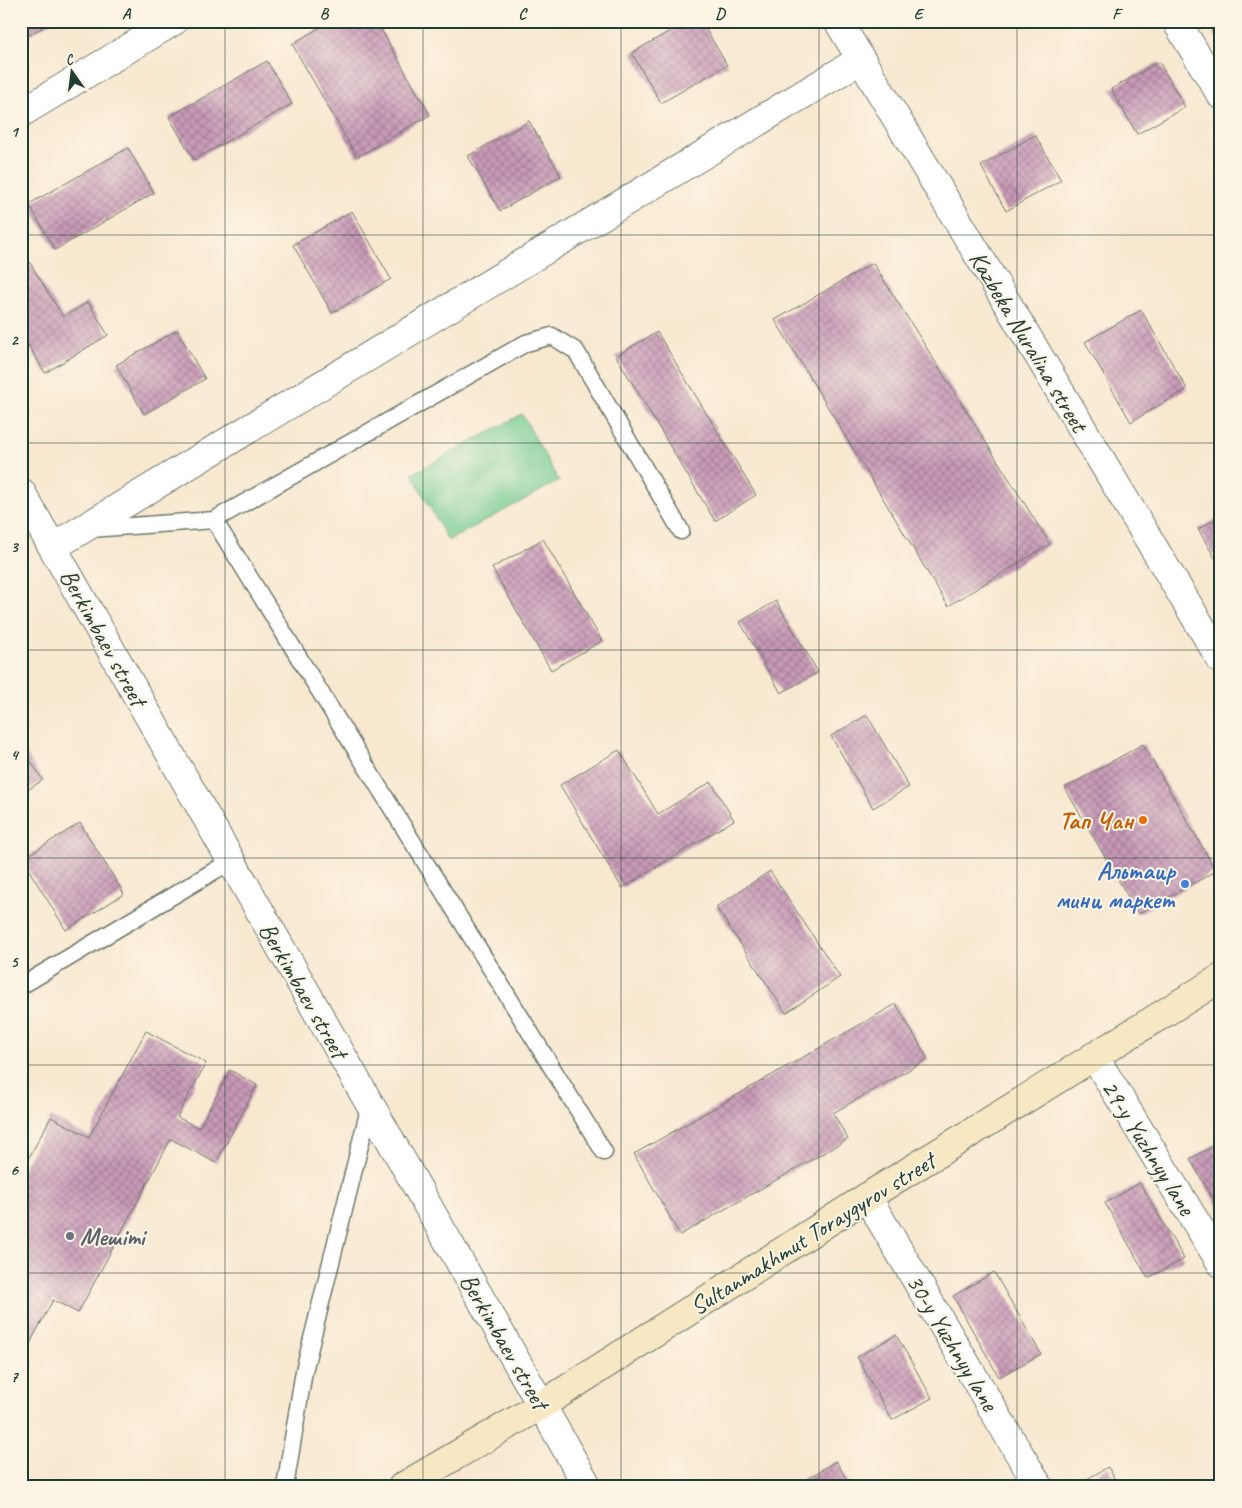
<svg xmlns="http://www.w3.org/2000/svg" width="1242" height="1508" font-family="Caveat,sans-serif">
	<defs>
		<pattern id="building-cross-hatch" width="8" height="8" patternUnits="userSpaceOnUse" patternTransform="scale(1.25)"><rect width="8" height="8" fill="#c99ab8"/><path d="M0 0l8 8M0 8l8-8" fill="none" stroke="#a37f96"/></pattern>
	</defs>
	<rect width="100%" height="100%" fill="#fcf5e5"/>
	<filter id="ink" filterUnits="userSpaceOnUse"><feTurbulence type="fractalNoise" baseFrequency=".02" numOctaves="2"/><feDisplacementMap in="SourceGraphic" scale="10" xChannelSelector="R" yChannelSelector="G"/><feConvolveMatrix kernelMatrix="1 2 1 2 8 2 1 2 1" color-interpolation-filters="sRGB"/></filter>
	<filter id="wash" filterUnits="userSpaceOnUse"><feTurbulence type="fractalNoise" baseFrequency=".0096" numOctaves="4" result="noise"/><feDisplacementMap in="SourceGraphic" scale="20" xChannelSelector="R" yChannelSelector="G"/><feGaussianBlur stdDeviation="1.12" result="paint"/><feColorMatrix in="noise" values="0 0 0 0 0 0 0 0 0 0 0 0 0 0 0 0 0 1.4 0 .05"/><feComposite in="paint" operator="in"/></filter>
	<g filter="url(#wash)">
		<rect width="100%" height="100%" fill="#f8e8d0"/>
		<path fill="#73cb91" stroke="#498462" d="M 522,414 L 559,481 L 448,541 L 412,474 Z"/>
		<g id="blocks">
			<path fill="url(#building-cross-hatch)" d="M 21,21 L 53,21 L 26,37 L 21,29 Z
				M 331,21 L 376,21 L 430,115 L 357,157 L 292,44 Z
				M 687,21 L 701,21 L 727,65 L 661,103 L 632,53 Z
				M 1207,21 L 1221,21 L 1221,46 Z
				M 267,61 L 292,104 L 194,160 L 169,117 Z
				M 1159,62 L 1185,107 L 1137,134 L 1111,89 Z
				M 529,121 L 561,176 L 500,211 L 468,156 Z
				M 1035,135 L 1061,180 L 1006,211 L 981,166 Z
				M 128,148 L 154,193 L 55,250 L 29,204 Z
				M 352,211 L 391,279 L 332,313 L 293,245 Z
				M 21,248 L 63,317 L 88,302 L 108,335 L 45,373 L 21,333 Z
				M 873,263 L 1050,544 L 948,606 L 775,320 Z
				M 1141,310 L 1187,389 L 1131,422 L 1085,342 Z
				M 177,330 L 205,379 L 144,414 L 116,365 Z
				M 657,332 L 756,495 L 715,521 L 616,356 Z
				M 1221,516 L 1221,568 L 1198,529 Z
				M 543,539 L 602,641 L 551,670 L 492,568 Z
				M 776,601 L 818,672 L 781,693 L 740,622 Z
				M 867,715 L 909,787 L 873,808 L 831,736 Z
				M 1143,744 L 1216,871 L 1138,914 L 1065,788 Z
				M 21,746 L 43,780 L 21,794 Z
				M 619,750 L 658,814 L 711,782 L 734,820 L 622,888 L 560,785 Z
				M 80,823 L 124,894 L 66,930 L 22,859 Z
				M 770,871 L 840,977 L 786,1013 L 716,907 Z
				M 896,1004 L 928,1059 L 833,1113 L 848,1139 L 680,1235 L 634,1154 Z
				M 146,1031 L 206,1063 L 177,1117 L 199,1128 L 230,1070 L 257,1085 L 216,1163 L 171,1139 L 78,1313 L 53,1300 L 21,1360 L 21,1172 L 51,1117 L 89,1137 Z
				M 1221,1141 L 1221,1212 L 1190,1159 Z
				M 1140,1183 L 1184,1259 L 1148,1278 L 1105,1203 Z
				M 994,1272 L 1041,1354 L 999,1377 L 953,1296 Z
				M 896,1335 L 932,1398 L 892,1420 L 857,1357 Z
				M 836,1461 L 851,1487 L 793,1487 Z
				M 1108,1467 L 1119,1487 L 1073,1487 Z"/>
		</g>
	</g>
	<g filter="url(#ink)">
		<use href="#blocks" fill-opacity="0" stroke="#6b796b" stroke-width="1"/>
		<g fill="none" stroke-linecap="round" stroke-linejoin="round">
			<defs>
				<path id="service" d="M 214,520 L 526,343 L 552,336 L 576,351 L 681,531
					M 90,529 L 214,520 L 604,1152
					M 21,986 L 231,861
					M 285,1487 L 304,1371 L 370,1105"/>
				<path id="minor" d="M 838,21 L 1221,660
					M 1176,21 L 1221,95
					M 21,113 L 174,21
					M 53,547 L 860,60
					M 1094,1056 L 1221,1263
					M 867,1197 L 1039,1487"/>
				<path id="tertiary" d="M 21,492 L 588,1487"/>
				<path id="secondary" d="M 402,1487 L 542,1405 L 867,1197 L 1221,978"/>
			</defs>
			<use href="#service" stroke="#6b796b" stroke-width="19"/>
			<use href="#minor" stroke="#6b796b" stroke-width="30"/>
			<use href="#tertiary" stroke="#6b796b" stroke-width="30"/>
			<use href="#secondary" stroke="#6b796b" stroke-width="30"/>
			<use href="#service" stroke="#fff" stroke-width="16"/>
			<use href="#minor" stroke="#fff" stroke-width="28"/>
			<use href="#tertiary" stroke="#fff" stroke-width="28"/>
			<use href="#secondary" stroke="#f7e8c3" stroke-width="28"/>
		</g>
	</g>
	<path fill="none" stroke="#1f3d34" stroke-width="1" stroke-opacity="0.55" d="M 225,21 L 225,1487M 423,21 L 423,1487M 621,21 L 621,1487M 819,21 L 819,1487M 1017,21 L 1017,1487M 21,235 L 1221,235M 21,443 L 1221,443M 21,650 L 1221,650M 21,858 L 1221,858M 21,1065 L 1221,1065M 21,1273 L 1221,1273"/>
	<circle fill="#e8710a" stroke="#fcf5e5" stroke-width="2" cx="1143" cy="820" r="5"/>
	<circle fill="#3f7fe0" stroke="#fcf5e5" stroke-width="2" cx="1185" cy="884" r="5"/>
	<circle fill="#6b7280" stroke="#fcf5e5" stroke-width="2" cx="70" cy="1236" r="5"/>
	<g text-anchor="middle" stroke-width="4" stroke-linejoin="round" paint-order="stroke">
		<g font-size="25" fill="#1f3d34" stroke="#fcf5e5">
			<text transform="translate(1029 341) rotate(59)" y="9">Kazbeka Nuralina street</text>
			<text transform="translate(104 637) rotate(61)" y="9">Berkimbaev street</text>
			<text transform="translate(304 990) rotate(60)" y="9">Berkimbaev street</text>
			<text transform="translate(1149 1147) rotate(58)" y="9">29-y Yuzhnyy lane</text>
			<text transform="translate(812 1233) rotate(-32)" y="9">Sultanmakhmut Toraygyrov street</text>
			<text transform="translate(505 1341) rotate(60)" y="9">Berkimbaev street</text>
			<text transform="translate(953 1342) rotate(59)" y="9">30-y Yuzhnyy lane</text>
		</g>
		<g font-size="25" font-weight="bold" fill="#c56008" stroke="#fcf5e5" text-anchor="end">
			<text x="1133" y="829">Тап Чан</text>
		</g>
		<g font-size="25" font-weight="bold" fill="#366cbe" stroke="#fcf5e5" text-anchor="end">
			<text x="1175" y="879">Альтаир<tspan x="1175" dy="29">мини маркет</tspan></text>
		</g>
		<g font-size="25" font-weight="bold" fill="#5b616d" stroke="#fcf5e5" text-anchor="start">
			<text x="80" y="1245">Мешіті</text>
		</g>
	</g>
	<rect width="1242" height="1508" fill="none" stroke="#fcf5e5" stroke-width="55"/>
	<g transform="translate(72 72) rotate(346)" stroke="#fcf5e5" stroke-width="4" paint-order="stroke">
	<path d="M0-4L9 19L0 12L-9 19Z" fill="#1f3d34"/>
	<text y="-8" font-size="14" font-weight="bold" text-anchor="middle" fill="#1f3d34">С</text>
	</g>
	<rect x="28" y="28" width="1186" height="1452" fill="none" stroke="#1f3d34" stroke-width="2"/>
	<g font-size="16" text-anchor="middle" font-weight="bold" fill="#1f3d34">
		<text x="126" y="19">A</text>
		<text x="324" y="19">B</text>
		<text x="522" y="19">C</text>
		<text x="720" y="19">D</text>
		<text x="918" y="19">E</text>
		<text x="1116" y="19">F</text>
		<text x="14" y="137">1</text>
		<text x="14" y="345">2</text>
		<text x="14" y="552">3</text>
		<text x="14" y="760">4</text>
		<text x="14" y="967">5</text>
		<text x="14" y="1175">6</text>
		<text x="14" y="1382">7</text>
	</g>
</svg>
